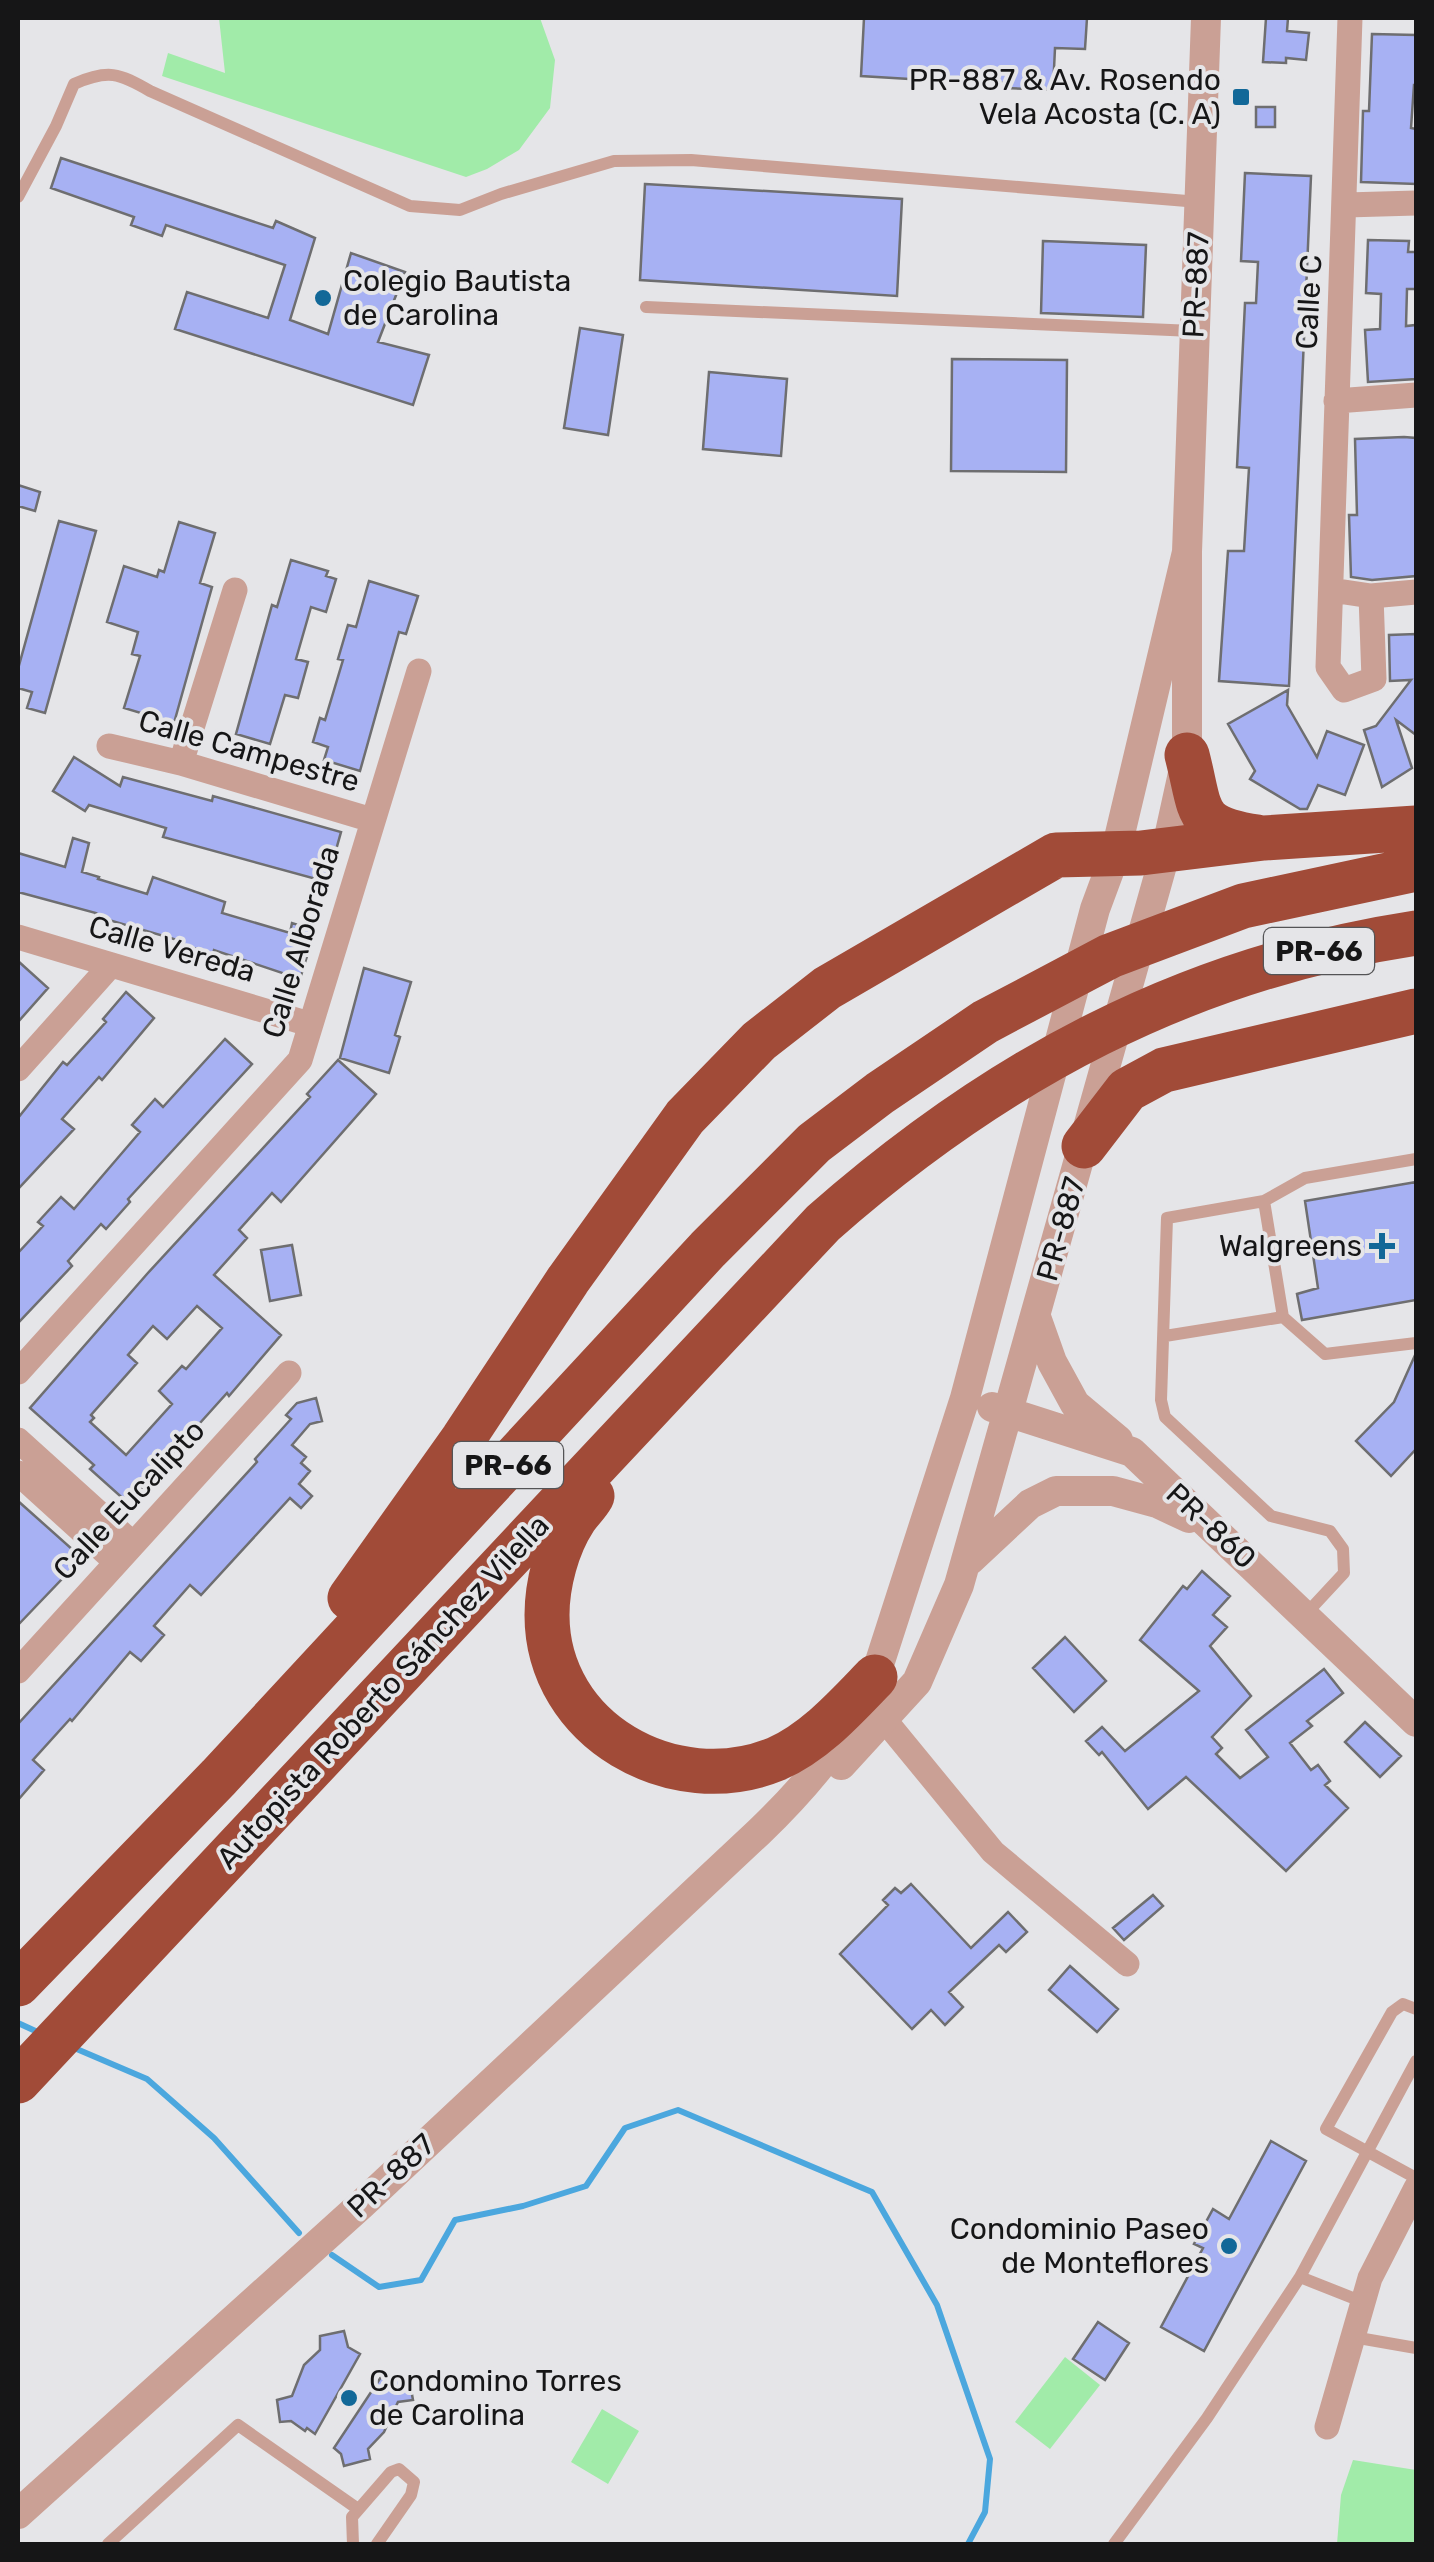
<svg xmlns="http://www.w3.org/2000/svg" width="1434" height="2562" font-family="Rubik,sans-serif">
	<rect width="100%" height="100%" fill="#e5e5e8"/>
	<path fill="#a1eba9" d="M 219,18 L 540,18 L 555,60 L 550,108 L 519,150 L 487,169 L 466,177 L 162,76 L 168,53 L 225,73 Z
		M 1065,2357 L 1100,2385 L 1050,2449 L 1015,2422 Z
		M 602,2409 L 639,2431 L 608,2484 L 571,2462 Z
		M 1353,2460 L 1416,2470 L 1416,2544 L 1337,2544 L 1341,2495 Z"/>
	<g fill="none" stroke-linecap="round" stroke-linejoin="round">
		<path stroke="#4ba7de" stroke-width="6" d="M 18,2023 L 42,2034
			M 72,2047 L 147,2079 L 214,2138 L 299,2233
			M 332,2255 L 379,2287 L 421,2280 L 455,2220 L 523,2206 L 586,2186 L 625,2128 L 678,2110 L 872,2192 L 937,2305 L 990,2459 L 985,2512 L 968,2544"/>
	</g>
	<path fill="#a7b1f3" stroke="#6e6e70" stroke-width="2.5" fill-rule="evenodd" d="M 864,18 L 1087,18 L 1085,49 L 1055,48 L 1053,90 L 1004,88 L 1004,83 L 958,79 L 958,82 L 861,76 Z
		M 1266,18 L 1288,18 L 1287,31 L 1309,33 L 1306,60 L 1286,58 L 1286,63 L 1263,62 Z
		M 1372,34 L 1416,35 L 1416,85 L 1414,85 L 1411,128 L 1416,129 L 1416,184 L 1361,182 L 1363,111 L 1369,111 Z
		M 1256,107 L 1275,107 L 1275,127 L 1256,127 Z
		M 61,158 L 273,228 L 276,221 L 315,238 L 290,320 L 328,334 L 351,253 L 405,272 L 378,342 L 429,355 L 413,405 L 175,329 L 187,292 L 268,318 L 285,265 L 166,225 L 162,236 L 131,225 L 134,217 L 51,188 Z
		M 1245,173 L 1311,176 L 1289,686 L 1219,681 L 1228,551 L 1244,551 L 1249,468 L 1237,467 L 1245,303 L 1256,303 L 1258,262 L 1241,261 Z
		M 645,184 L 902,199 L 897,296 L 640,280 Z
		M 1368,240 L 1409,241 L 1408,252 L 1416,252 L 1416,289 L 1407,289 L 1406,326 L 1416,325 L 1416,379 L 1368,382 L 1365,330 L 1380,329 L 1381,294 L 1366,293 Z
		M 1043,241 L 1146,245 L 1143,317 L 1041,313 Z
		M 580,328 L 623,335 L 608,435 L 564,428 Z
		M 952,359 L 1067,360 L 1066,472 L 951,471 Z
		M 709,372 L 787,379 L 781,456 L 703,449 Z
		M 1404,437 L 1416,438 L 1416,576 L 1372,580 L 1351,577 L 1349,515 L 1357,515 L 1355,439 Z
		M 18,485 L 40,492 L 35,511 L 18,506 Z
		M 59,521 L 96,531 L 45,713 L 27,708 L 32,692 L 18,688 L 18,669 Z
		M 179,522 L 215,533 L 200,583 L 212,587 L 174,723 L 124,708 L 140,656 L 132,654 L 138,632 L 107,622 L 124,566 L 157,577 L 159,570 L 164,572 Z
		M 291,560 L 328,571 L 326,576 L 336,579 L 326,612 L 311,607 L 296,659 L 308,662 L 298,698 L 285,695 L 270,744 L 236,734 L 272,605 L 277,607 Z
		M 369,581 L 418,596 L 406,634 L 399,632 L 360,771 L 324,760 L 328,747 L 313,742 L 320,718 L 325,720 L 343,660 L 338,659 L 348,625 L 356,627 Z
		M 1416,634 L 1416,735 L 1396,720 L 1412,768 L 1382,787 L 1364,730 L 1376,726 L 1411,680 L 1390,681 L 1389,635 Z
		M 1288,690 L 1287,705 L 1317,757 L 1327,731 L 1364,745 L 1345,795 L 1318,785 L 1307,809 L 1300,809 L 1250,779 L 1255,771 L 1228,724 Z
		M 74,757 L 120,786 L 123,777 L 212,801 L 213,796 L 341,832 L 327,882 L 163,837 L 166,828 L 89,805 L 85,811 L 53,791 Z
		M 73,838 L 89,843 L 82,872 L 99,877 L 98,879 L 147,894 L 153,877 L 225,902 L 222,913 L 290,933 L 292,923 L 315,930 L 300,979 L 214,950 L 213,954 L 180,944 L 181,941 L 95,916 L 96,913 L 18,892 L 18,853 L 65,867 Z
		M 18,961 L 48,988 L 18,1022 Z
		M 364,968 L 411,982 L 395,1035 L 400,1037 L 389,1073 L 340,1058 Z
		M 126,992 L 154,1018 L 102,1080 L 99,1077 L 62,1119 L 74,1129 L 18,1189 L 18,1118 L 63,1062 L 67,1065 L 106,1022 L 103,1019 Z
		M 225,1039 L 252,1064 L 128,1199 L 130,1202 L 106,1229 L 101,1224 L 68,1261 L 72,1266 L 18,1323 L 18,1253 L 43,1226 L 38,1222 L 61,1197 L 74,1209 L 140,1132 L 132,1125 L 155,1099 L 163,1107 Z
		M 338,1060 L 376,1094 L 281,1202 L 272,1193 L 239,1230 L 247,1238 L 214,1275 L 281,1335 L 229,1396 L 227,1393 L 128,1503 L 90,1469 L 94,1465 L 30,1408 L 147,1274 L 310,1097 L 307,1094 ZM 197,1306 L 222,1328 L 186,1369 L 182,1366 L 159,1391 L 172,1404 L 126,1455 L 90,1422 L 94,1418 L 91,1415 L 137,1363 L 128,1355 L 153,1326 L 167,1339 Z
		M 1416,1182 L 1416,1300 L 1302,1320 L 1297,1294 L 1318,1288 L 1305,1201 Z
		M 292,1245 L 301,1295 L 270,1301 L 261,1250 Z
		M 1416,1353 L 1416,1449 L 1391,1476 L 1356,1441 L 1394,1402 Z
		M 316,1398 L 322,1421 L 310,1424 L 292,1445 L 306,1457 L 301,1463 L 310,1471 L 299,1484 L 312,1496 L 301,1508 L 290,1498 L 201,1595 L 190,1585 L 154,1626 L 164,1635 L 141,1661 L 130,1652 L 72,1721 L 70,1719 L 33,1760 L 44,1770 L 18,1800 L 18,1724 L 257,1462 L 255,1459 L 291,1419 L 286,1415 L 297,1403 Z
		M 18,1501 L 82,1558 L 18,1625 Z
		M 1202,1571 L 1230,1596 L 1213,1615 L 1227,1627 L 1210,1646 L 1251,1696 L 1212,1737 L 1222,1748 L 1216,1754 L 1240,1778 L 1268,1757 L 1246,1730 L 1324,1669 L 1343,1693 L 1307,1721 L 1312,1726 L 1290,1743 L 1311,1770 L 1318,1765 L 1330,1781 L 1325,1785 L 1348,1808 L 1286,1871 L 1186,1777 L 1148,1809 L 1102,1752 L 1099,1755 L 1086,1741 L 1102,1727 L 1125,1751 L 1199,1691 L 1140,1640 L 1183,1586 L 1187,1589 Z
		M 1065,1637 L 1106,1681 L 1074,1712 L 1033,1668 Z
		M 1365,1722 L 1401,1756 L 1380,1777 L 1345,1742 Z
		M 911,1884 L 971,1948 L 1008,1912 L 1027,1932 L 1006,1952 L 999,1945 L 949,1992 L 963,2007 L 945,2025 L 931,2010 L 912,2029 L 840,1954 L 888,1905 L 883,1900 L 895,1888 L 901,1893 Z
		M 1153,1895 L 1163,1906 L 1124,1940 L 1113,1928 Z
		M 1070,1966 L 1118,2009 L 1097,2032 L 1049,1990 Z
		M 1271,2141 L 1306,2161 L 1204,2351 L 1161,2327 L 1203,2248 L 1194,2244 L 1213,2209 L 1229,2219 Z
		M 1098,2322 L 1129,2343 L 1105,2380 L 1073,2359 Z
		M 344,2331 L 348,2347 L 360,2354 L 315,2434 L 307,2428 L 305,2431 L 291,2421 L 280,2422 L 277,2400 L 292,2396 L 304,2365 L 320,2350 L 320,2336 Z
		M 385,2371 L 395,2378 L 409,2378 L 413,2400 L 398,2402 L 384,2432 L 368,2449 L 370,2459 L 344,2466 L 341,2454 L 334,2448 Z"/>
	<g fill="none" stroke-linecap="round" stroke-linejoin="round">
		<path stroke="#caa095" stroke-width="12" d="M 18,197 L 56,126 L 74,84 C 108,69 119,73 150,91 L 410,206 L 460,210 L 501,194 L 614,161 L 691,160 L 1199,202
			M 646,307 L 1193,331
			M 1264,1201 L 1305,1178 L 1416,1159
			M 1283,1317 L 1325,1354 L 1416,1343
			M 1165,1336 L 1283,1317 L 1264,1201 L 1167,1218 L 1161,1400 L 1165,1417 L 1271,1516 L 1330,1531 L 1343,1549 L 1344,1573 L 1305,1615
			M 1416,2009 L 1403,2004 L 1392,2012 L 1326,2129 L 1416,2178
			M 1300,2277 L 1363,2302
			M 1353,2337 L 1416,2348
			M 108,2544 L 238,2425 L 358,2509
			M 353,2544 L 352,2517 L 391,2472 L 399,2469 L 414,2482 L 411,2495 L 377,2544
			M 1114,2544 L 1207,2418 L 1300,2277 L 1416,2061"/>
		<path stroke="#caa095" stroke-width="25" d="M 1350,18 L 1328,667 L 1344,690 L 1374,679 L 1371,596
			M 1346,205 L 1416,203
			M 1336,401 L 1416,395
			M 1331,590 L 1371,596 L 1416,592
			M 109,746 L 181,763 L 372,820
			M 181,763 L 235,590
			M 18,937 L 309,1024
			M 18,1069 L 111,965
			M 18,1372 L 300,1060 L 419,671
			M 18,1440 L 133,1544
			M 18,1473 L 115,1561
			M 18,1671 L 289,1373
			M 883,1718 L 993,1852 L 1127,1964
			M 1327,2427 L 1370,2278 L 1416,2188"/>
		<path stroke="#caa095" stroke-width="30" d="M 1036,1317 L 1052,1362 L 1075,1404 L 1118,1440
			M 992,1407 L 1132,1452 L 1416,1722
			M 970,1560 L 1030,1504 L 1056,1491 L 1113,1491 L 1157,1503 L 1189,1518
			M 841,1765 L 917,1682 L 959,1585 L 1166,851 L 1187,755 L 1187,552 L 1206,18
			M 18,2514 L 362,2204 L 759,1832 C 805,1788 850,1735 875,1677 L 965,1398 L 1095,909 L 1115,855 L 1187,552"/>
		<path stroke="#a14b38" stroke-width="45" d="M 1187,755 C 1202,812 1192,827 1257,837
			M 1084,1146 L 1127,1090 L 1164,1070 L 1416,1011
			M 592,1496 C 587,1505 579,1512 574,1520 C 557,1546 547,1584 547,1615 C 547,1731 674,1801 776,1759 C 815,1742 846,1707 875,1677
			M 350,1598 L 463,1439 L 568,1280 L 685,1117 L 759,1041 L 827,988 L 1056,855 L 1141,853 L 1264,838 L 1416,828
			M 18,1984 L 219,1777 L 708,1249 L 814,1143 L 880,1093 L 985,1022 L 1110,956 L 1243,906 L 1416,869
			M 18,2081 L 823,1223 C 997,1070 1186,968 1416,933"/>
	</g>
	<g fill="#126898" stroke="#e5e5e8" stroke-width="4">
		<rect x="1231" y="87" width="20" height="20" rx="5"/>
		<circle cx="323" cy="298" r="10"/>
		<path d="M1377 1231h10v10h10v10h-10v10h-10v-10h-10v-10h10z"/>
		<circle cx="1229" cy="2246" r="10"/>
		<circle cx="349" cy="2398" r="10"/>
	</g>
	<g text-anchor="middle" stroke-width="8" stroke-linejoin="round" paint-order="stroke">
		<g fill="#e5e5e8" stroke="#545456" stroke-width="2.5">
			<rect x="1264" y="928" width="110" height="46" rx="8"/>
			<rect x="453" y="1442" width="110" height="46" rx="8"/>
		</g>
		<g font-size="28" font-weight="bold" fill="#161617">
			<text x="1319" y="961">PR-66</text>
			<text x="508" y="1475">PR-66</text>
		</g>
		<g font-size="30" fill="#161617" stroke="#e5e5e8" text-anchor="end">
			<text x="1221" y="90">PR-887 &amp; Av. Rosendo<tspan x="1221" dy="34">Vela Acosta (C. A)</tspan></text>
			<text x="343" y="291" text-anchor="start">Colegio Bautista<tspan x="343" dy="34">de Carolina</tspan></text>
			<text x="1362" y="1256">Walgreens</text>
			<text x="1209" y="2239">Condominio Paseo<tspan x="1209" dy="34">de Monteflores</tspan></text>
			<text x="369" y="2391" text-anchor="start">Condomino Torres<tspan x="369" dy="34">de Carolina</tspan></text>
		</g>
		<g font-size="30" fill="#161617" stroke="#e5e5e8">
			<text transform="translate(1196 285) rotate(-87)" y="10">PR-887</text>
			<text transform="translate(1309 302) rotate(-87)" y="10">Calle C</text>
			<text transform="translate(249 751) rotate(16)" y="10">Calle Campestre</text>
			<text transform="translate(301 942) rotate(-73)" y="10">Calle Alborada</text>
			<text transform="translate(172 949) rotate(16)" y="10">Calle Vereda</text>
			<text transform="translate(1061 1229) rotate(-74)" y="10">PR-887</text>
			<text transform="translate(129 1500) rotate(-47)" y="10">Calle Eucalipto</text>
			<text transform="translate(1211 1526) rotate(43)" y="10">PR-860</text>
			<text transform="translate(383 1692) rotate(-47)" y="10">Autopista Roberto Sánchez Vilella</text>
			<text transform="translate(391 2176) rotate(-43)" y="10">PR-887</text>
		</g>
	</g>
	<rect width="1434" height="2562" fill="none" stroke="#161617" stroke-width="40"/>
</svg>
